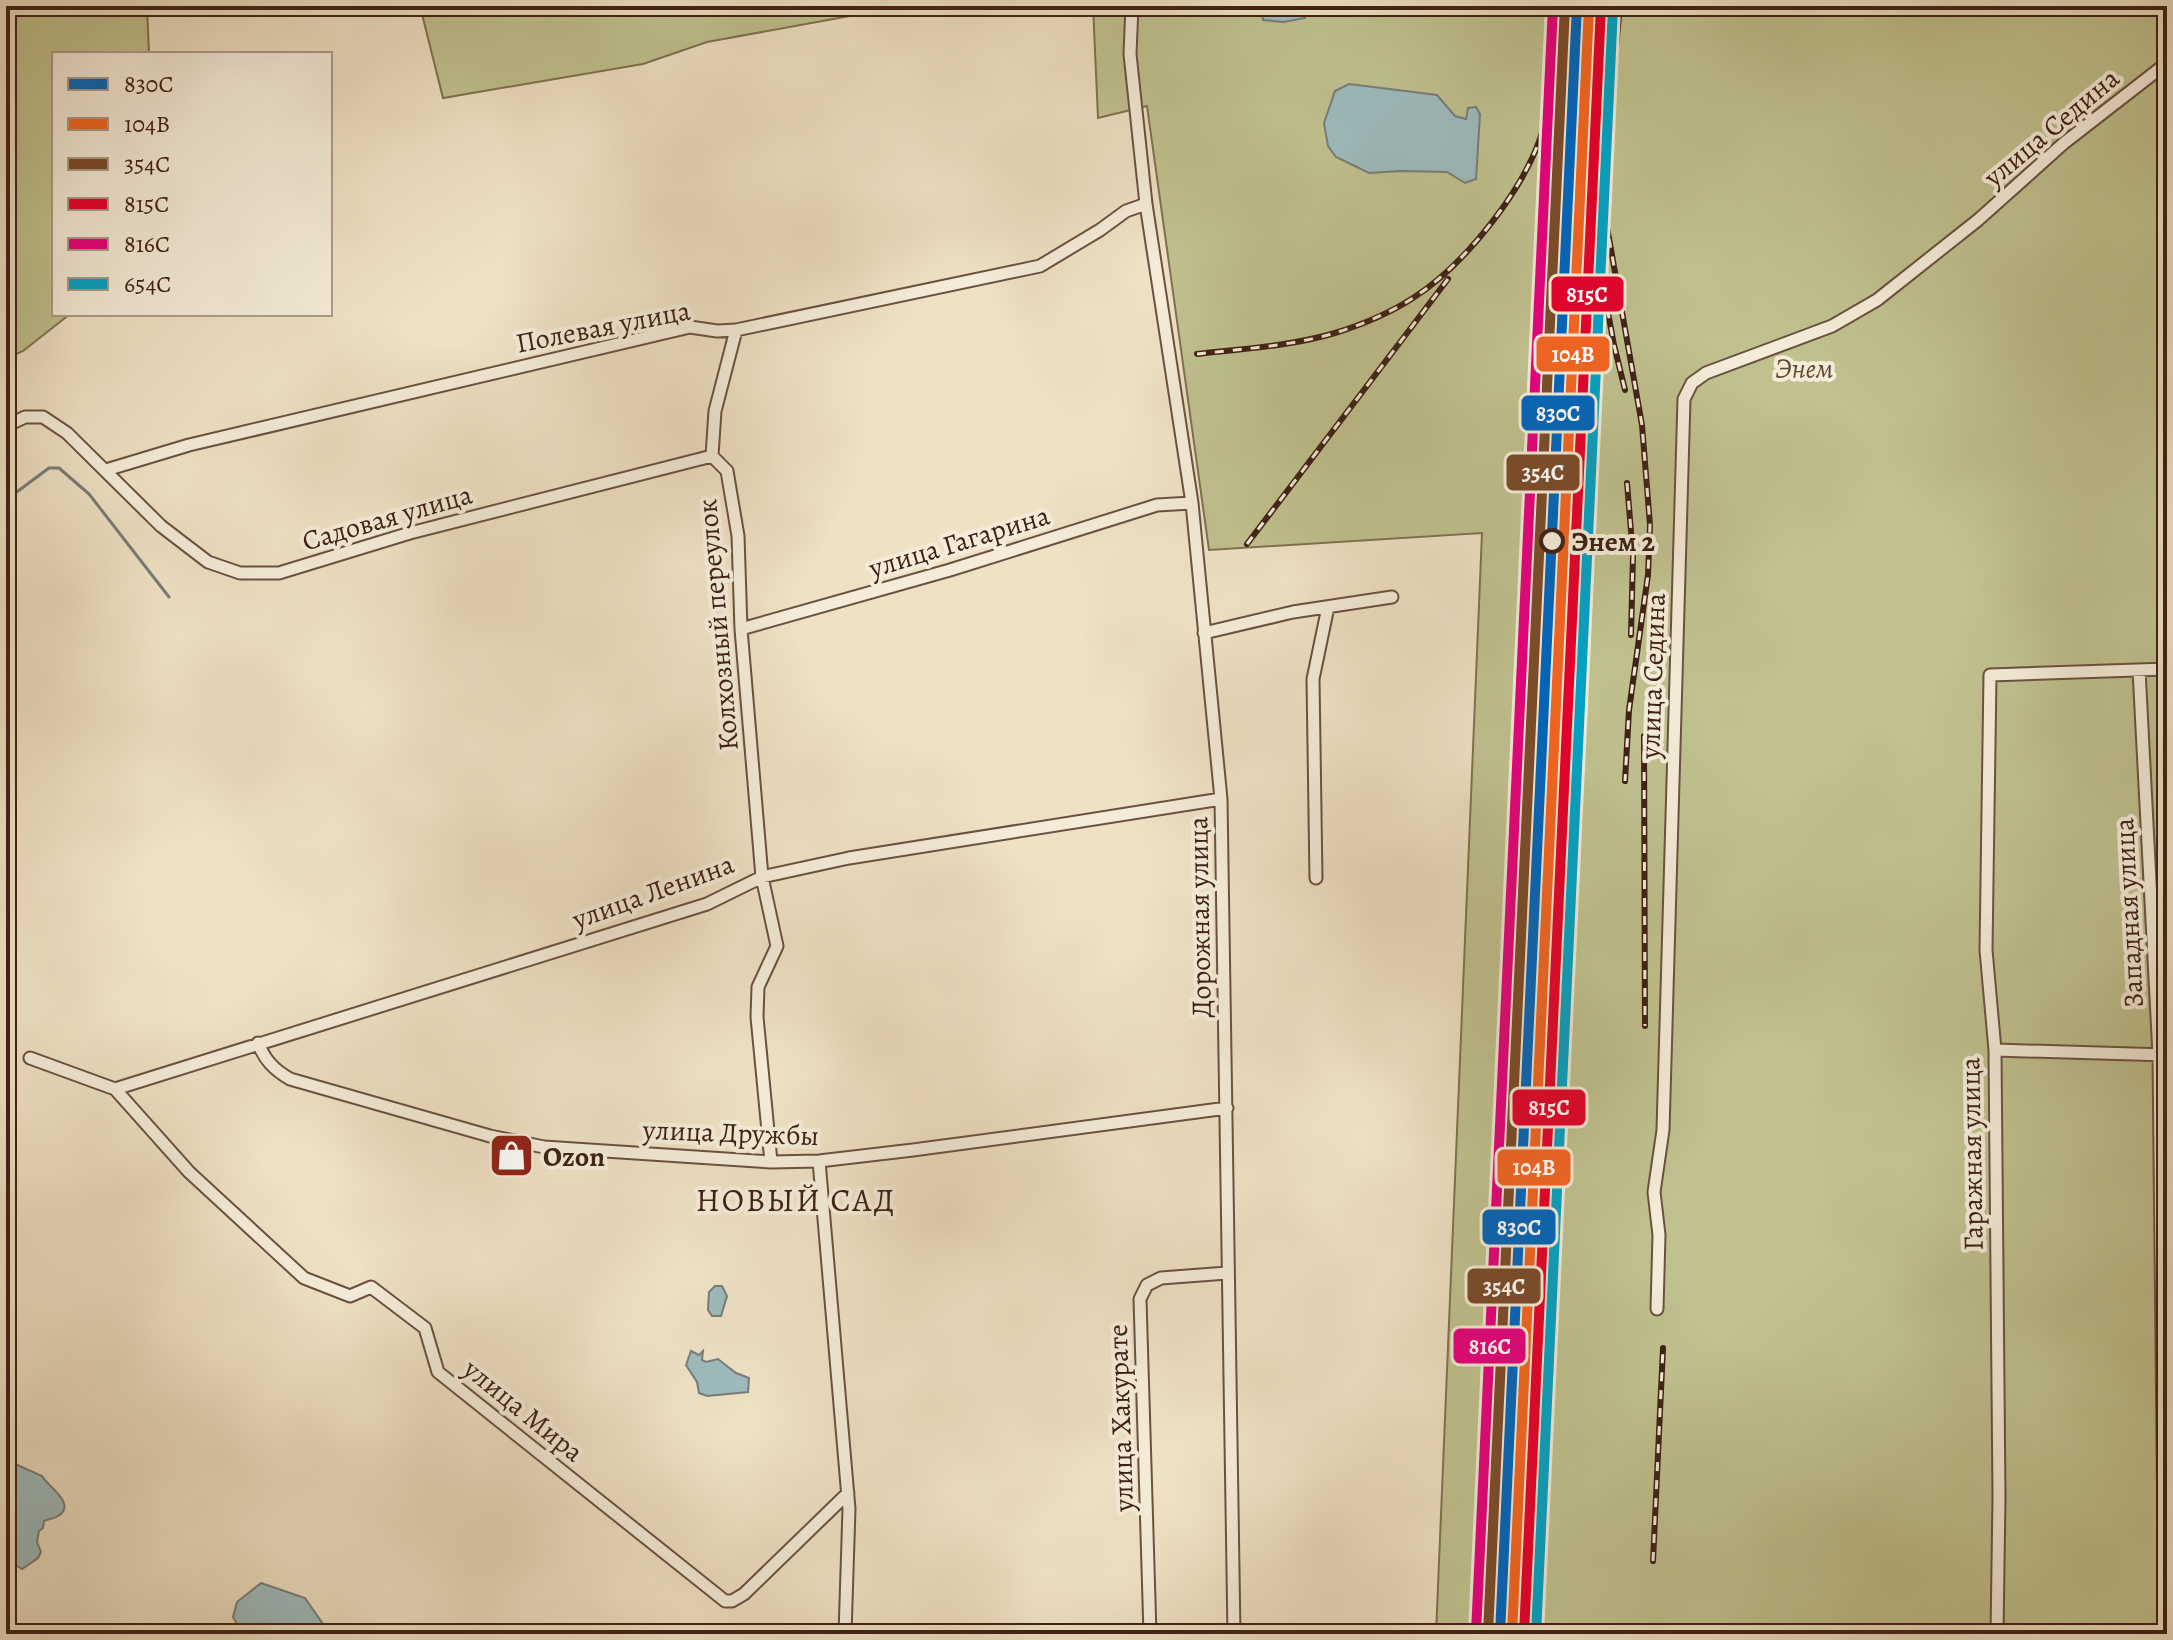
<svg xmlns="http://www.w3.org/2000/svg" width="2173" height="1640" font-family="Alegreya,serif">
	<rect width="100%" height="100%" fill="#eee1c4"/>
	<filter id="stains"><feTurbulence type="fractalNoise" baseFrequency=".0025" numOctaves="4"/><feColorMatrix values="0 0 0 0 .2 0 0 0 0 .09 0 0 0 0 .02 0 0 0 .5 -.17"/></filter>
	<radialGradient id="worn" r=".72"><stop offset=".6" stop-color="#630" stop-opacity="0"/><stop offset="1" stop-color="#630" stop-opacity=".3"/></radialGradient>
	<path fill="#c0c18f" stroke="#807152" stroke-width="2" d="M 6,6 L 147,6 L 149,54 L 54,54 L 54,314 L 70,314 L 23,351 L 6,359 Z
		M 420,6 L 905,6 L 707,42 L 643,64 L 443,98 Z
		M 1093,6 L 2167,6 L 2167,1634 L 1436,1634 L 1482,533 L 1209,550 L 1147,106 L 1098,118 Z"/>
	<path fill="#9ebbbe" stroke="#787d7a" stroke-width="2" d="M 1261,6 L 1308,6 L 1305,18 L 1284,22 L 1263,20 Z
		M 1349,84 L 1437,95 L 1455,116 L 1466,119 L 1468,108 L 1476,107 L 1480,114 L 1476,179 L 1465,183 L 1447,172 L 1401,171 L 1369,173 L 1336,157 L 1328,146 L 1324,123 L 1335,91 Z
		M 715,1286 L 722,1286 L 727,1296 L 721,1316 L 712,1316 L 708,1310 L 709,1292 Z
		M 691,1351 L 699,1355 L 703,1351 L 702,1360 L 706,1362 L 718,1359 L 736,1373 L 749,1378 L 748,1392 L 707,1396 L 699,1393 L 697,1382 L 686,1365 Z
		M 6,1460 L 42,1476 C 46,1485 78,1504 58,1516 C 54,1519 49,1519 44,1521 L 43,1528 L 39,1531 L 37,1542 L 41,1552 L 38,1558 L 22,1569 L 6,1559 Z
		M 261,1583 L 305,1598 L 330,1634 L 243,1634 L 233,1617 L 237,1602 Z"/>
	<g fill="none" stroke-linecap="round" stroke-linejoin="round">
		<path stroke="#787d7a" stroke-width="3" d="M 6,500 L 49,468 L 59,468 L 89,494 L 169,597"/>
		<defs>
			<path id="street" d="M 1132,6 L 1130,54 L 1146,204 L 1192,503 L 1221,799 L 1234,1634
				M 736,330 L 715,411 L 712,456 L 727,471 L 738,536 L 741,629 L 762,877 L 777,946 L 758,987 L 757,1017 L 771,1162
				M 6,426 L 25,417 L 43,417 L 67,433 L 161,526 L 208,562 L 240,573 L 279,573 L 410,533 L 712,456
				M 106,470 L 189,445 L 690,327 L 717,331 L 736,330 L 1040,266 L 1100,230 L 1126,211 L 1146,204
				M 741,629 L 950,570 L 1157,505 L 1192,503
				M 1204,633 L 1293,612 L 1392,597
				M 2139,670 L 2159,1055 L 2165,1634
				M 1316,878 L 1313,679 L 1328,607
				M 258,1043 C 265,1060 273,1069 290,1079 L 490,1136 L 544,1147 L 771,1162 L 819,1161 L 913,1150 L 1227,1108
				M 1995,1050 L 2167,1055
				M 30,1058 L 115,1089 L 189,1172 L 304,1278 L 350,1296 L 371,1287 L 425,1328 L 438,1372 L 725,1601 L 732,1601 L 744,1594 L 848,1493
				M 115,1089 L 707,904 L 762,877 L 849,858 L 1221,799
				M 819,1161 L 849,1509 L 845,1634
				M 1657,1309 L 1659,1235 L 1654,1192 L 1663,1130 L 1684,399 L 1692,383 L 1706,373 L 1832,326 L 1877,300 L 1978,220 L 2064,143 L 2167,63
				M 1150,1634 L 1140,1299 L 1147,1285 L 1161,1278 L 1227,1273
				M 1997,1634 L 1999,1497 L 1995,1050 L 1986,950 L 1990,675 L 2167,669"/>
		</defs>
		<use href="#street" stroke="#6b5141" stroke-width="15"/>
		<use href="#street" stroke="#f4ecd9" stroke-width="11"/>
		<defs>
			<path id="rail" d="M 1608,6 L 1589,194 L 1590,214 L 1614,345 L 1625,390
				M 1620,6 L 1609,118 L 1604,210 L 1642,425 L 1650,525 L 1648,575 L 1629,710 L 1625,781
				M 1197,354 C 1242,349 1291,346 1335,333 C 1361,325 1390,313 1413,298 C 1465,265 1528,186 1544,126 C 1554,87 1558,46 1561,6
				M 1533,410 L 1553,120
				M 1627,483 L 1633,555 L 1631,635
				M 1247,544 L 1448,279
				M 1644,736 L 1645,1026
				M 1653,1561 L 1663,1348
				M 1530,1634 L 1537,1582 L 1541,1511 L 1575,705"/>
		</defs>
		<use href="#rail" stroke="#3f2115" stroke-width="6"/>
		<use href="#rail" stroke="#f4ecd9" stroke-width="3" stroke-dasharray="9" stroke-linecap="butt"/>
		<defs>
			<path id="rail-1" d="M 1500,1634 L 1577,6"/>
			<path id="rail-2" d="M 1512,1634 L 1589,7"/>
			<path id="rail-3" d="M 1488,1633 L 1565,6"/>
			<path id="rail-4" d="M 1524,1634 L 1601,7"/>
			<path id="rail-5" d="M 1476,1633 L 1553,6"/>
			<path id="rail-6" d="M 1536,1634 L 1613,8"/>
		</defs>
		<use href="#rail-1" stroke="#f4ecd9" stroke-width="16"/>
		<use href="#rail-2" stroke="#f4ecd9" stroke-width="16"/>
		<use href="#rail-3" stroke="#f4ecd9" stroke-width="16"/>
		<use href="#rail-4" stroke="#f4ecd9" stroke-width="16"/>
		<use href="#rail-5" stroke="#f4ecd9" stroke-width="16"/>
		<use href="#rail-6" stroke="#f4ecd9" stroke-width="16"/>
		<use href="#rail-1" stroke="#0065bd" stroke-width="10"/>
		<use href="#rail-2" stroke="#f26522" stroke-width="10"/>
		<use href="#rail-3" stroke="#7a4b2a" stroke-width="10"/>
		<use href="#rail-4" stroke="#e4002b" stroke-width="10"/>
		<use href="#rail-5" stroke="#e5007d" stroke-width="10"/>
		<use href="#rail-6" stroke="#03a2c5" stroke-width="10"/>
	</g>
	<defs>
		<symbol id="shop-square" viewBox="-11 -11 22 22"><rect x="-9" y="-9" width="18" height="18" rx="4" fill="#8f2418" stroke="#f4ecd9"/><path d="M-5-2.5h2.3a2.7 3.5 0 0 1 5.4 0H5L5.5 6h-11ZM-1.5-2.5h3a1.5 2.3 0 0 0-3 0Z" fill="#fff"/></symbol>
	</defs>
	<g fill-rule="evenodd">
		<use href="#shop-square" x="486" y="1130" width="51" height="51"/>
	</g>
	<circle fill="#f4ecd9" stroke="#3f2115" stroke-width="4" cx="1552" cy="541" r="11"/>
	<g text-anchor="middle" stroke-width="8" stroke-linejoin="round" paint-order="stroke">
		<g font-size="28" fill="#3f2115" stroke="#f4ecd9">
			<text transform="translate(2051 127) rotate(-40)" y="10">улица Седина</text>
			<text transform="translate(603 326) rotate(-11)" y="10">Полевая улица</text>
			<text transform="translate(387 517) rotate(-16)" y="10">Садовая улица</text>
			<text transform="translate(959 541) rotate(-17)" y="10">улица Гагарина</text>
			<text transform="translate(717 625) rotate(-95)" y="10">Колхозный переулок</text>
			<text transform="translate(1652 676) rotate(-88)" y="10">улица Седина</text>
			<text transform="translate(653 891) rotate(-20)" y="10">улица Ленина</text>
			<text transform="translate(2128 913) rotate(-93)" y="10">Западная улица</text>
			<text transform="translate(1199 917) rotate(-91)" y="10">Дорожная улица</text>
			<text transform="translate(731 1132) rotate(2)" y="10">улица Дружбы</text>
			<text transform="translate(1971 1154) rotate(-91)" y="10">Гаражная улица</text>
			<text transform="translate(524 1410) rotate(39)" y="10">улица Мира</text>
			<text transform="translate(1120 1418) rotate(-92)" y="10">улица Хакурате</text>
		</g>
		<g font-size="28" font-style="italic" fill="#5f4934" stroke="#f4ecd9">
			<text x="1804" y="378">Энем</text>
		</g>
		<g font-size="28" font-weight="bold" fill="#3f2115" stroke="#f4ecd9" text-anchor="start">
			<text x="1571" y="551">Энем 2</text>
		</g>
		<g font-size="28" font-weight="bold" fill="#3f2115" stroke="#f4ecd9" text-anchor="start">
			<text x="543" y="1166">Ozon</text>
		</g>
		<g font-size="32" letter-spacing="2" fill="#3f2115" stroke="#f4ecd9">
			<text x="796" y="1211">НОВЫЙ САД</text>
		</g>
	</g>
	<g stroke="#f4ecd9" stroke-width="3">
		<rect x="1550" y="275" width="75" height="38" rx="8" fill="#e4002b"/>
		<rect x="1535" y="335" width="76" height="38" rx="8" fill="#f26522"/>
		<rect x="1520" y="394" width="76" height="38" rx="8" fill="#0065bd"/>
		<rect x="1505" y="453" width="76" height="39" rx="8" fill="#7a4b2a"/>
		<rect x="1511" y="1088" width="76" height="39" rx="8" fill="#e4002b"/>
		<rect x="1496" y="1148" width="76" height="39" rx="8" fill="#f26522"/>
		<rect x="1481" y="1208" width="76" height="38" rx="8" fill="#0065bd"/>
		<rect x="1466" y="1267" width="76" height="38" rx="8" fill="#7a4b2a"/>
		<rect x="1452" y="1327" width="75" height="38" rx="8" fill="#e5007d"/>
	</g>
	<g font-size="22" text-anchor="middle" font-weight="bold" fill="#fff">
		<text x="1587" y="302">815С</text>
		<text x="1573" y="362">104В</text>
		<text x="1558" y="421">830С</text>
		<text x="1543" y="480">354С</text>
		<text x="1549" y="1115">815С</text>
		<text x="1534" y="1175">104В</text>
		<text x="1519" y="1235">830С</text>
		<text x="1504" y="1294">354С</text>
		<text x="1490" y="1354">816С</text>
	</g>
	<rect width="2173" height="1640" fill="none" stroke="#eee1c4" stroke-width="32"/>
	<rect x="8" y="8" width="2157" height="1624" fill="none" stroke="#3f2115" stroke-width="4"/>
	<rect x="16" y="16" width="2141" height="1608" fill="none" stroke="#3f2115" stroke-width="2"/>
	<rect x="52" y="52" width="280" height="264" fill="#f4ecd9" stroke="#ac9b8b" stroke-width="2"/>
	<rect x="68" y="78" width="40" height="12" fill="#0065bd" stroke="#ac9b8b" stroke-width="2"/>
	<text x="124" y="92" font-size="24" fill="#3f2115">830С</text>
	<rect x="68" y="118" width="40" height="12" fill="#f26522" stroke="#ac9b8b" stroke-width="2"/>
	<text x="124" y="132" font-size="24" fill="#3f2115">104В</text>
	<rect x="68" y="158" width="40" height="12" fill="#7a4b2a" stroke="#ac9b8b" stroke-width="2"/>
	<text x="124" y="172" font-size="24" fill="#3f2115">354С</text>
	<rect x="68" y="198" width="40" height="12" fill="#e4002b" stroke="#ac9b8b" stroke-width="2"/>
	<text x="124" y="212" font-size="24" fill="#3f2115">815С</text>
	<rect x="68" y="238" width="40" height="12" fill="#e5007d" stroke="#ac9b8b" stroke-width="2"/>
	<text x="124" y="252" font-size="24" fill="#3f2115">816С</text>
	<rect x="68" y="278" width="40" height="12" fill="#03a2c5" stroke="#ac9b8b" stroke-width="2"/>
	<text x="124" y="292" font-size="24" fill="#3f2115">654С</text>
	<rect width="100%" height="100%" filter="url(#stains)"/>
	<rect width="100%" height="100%" fill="url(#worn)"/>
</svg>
